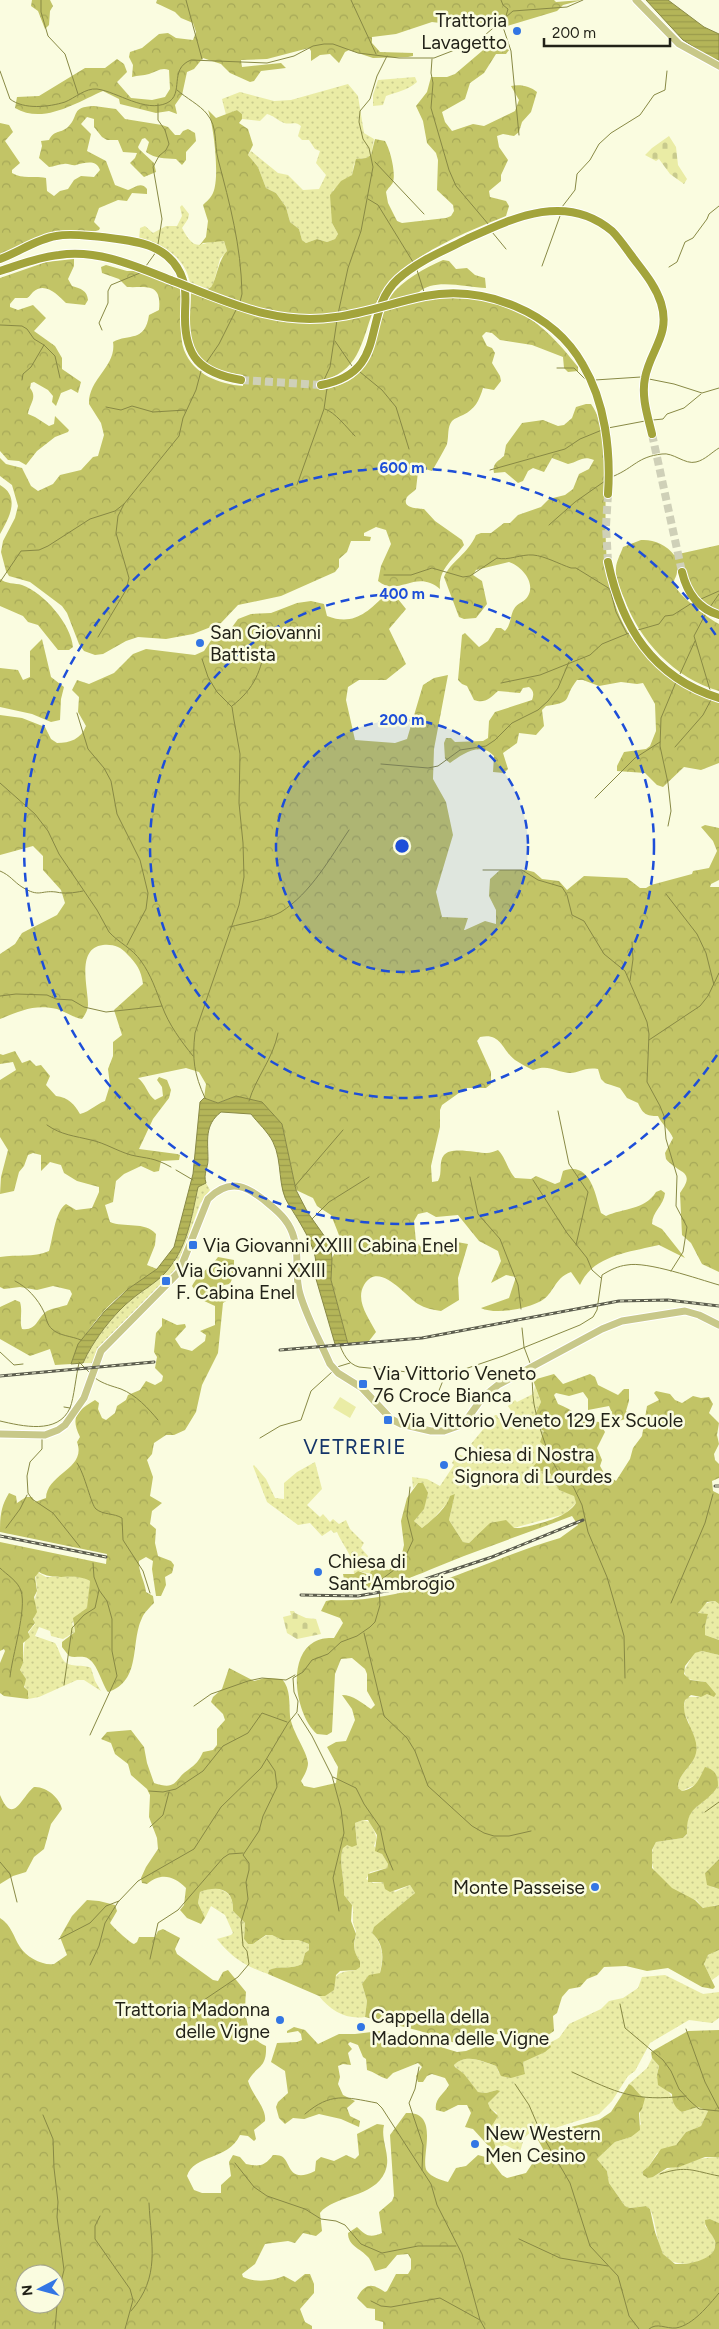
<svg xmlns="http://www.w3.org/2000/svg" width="719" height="2329" font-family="Figtree,sans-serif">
	<defs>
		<pattern id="grass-dots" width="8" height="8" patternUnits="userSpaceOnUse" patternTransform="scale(1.25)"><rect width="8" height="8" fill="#eaeca5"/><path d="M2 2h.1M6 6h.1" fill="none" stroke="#c8ca8d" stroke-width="1.8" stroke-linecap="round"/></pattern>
		<pattern id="forest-crowns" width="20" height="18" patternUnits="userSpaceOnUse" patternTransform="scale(1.25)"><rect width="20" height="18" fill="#c2c466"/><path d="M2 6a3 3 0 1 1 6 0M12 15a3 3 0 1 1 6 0" fill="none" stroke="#a6a858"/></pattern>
		<pattern id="cemetery-stones" width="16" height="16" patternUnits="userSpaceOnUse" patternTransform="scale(1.25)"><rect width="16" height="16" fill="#eaeca5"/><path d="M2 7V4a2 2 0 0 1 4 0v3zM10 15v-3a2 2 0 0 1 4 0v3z" fill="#c8ca8d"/></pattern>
		<pattern id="water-rules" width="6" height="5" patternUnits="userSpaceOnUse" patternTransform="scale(1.25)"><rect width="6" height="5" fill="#b4b558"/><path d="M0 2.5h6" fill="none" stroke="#9a9b4c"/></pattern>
	</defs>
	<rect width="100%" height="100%" fill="#fafce0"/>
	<path fill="url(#grass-dots)" d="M 415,77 L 417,82 C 408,90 397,92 386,96 L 383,105 L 373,106 L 373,95 L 378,80 Z
		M 348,84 L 358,96 L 364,133 L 374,139 L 371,155 L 366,158 L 361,158 L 354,164 L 352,175 L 333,190 L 332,223 L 338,234 L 335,239 L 327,242 L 317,239 L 306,243 L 302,240 L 299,229 L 290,222 L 286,207 L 276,193 L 266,188 L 258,167 L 248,155 L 251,151 L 278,173 L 288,175 L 303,190 L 319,189 L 326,175 L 316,163 L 320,151 L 315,149 L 309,140 L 302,140 L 298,136 L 301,126 C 295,120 289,126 282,122 C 276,119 274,116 267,114 L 260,121 L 242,119 L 242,114 L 237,110 L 226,115 L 222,99 L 240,92 L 274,101 L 291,100 Z
		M 182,205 L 189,214 L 188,219 L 182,228 C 197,257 201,239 224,241 L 227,251 L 220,259 L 213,285 L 209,288 L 191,293 C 191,262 167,244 139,240 L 140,228 L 145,226 L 153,233 L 166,226 L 177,226 L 182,216 L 180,207 Z
		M 206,1183 L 210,1190 L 200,1204 L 177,1268 L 170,1277 L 165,1278 L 163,1285 L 104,1344 L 92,1363 L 83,1363 C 92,1342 114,1313 132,1299 C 145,1288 159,1280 170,1267 C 189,1245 192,1214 198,1187 Z
		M 535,1386 L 541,1402 L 534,1418 L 537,1428 L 544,1431 L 543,1446 L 551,1450 L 550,1458 L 538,1461 L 555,1480 L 559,1490 L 574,1495 L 576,1503 L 565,1514 L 473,1539 L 469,1543 L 463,1542 L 449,1520 L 455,1494 L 433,1519 L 422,1528 L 414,1521 L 419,1512 L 418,1483 L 413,1488 L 412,1477 L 427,1479 L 440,1486 L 454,1465 L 452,1463 L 457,1454 L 470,1458 L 478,1450 L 471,1444 L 495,1415 L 497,1415 L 498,1418 L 502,1418 L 503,1421 L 507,1421 L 507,1427 L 513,1427 L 514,1415 L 508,1406 L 515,1400 L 517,1402 L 533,1394 Z
		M 315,1462 L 322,1489 L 307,1505 L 320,1517 L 323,1514 L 330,1522 L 333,1519 L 339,1524 L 346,1520 L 350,1529 L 364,1543 L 361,1548 L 368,1556 L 373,1569 L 371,1574 L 358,1571 L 354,1574 C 354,1556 344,1548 337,1532 L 334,1533 L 331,1530 L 322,1536 L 310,1523 L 298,1525 L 267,1502 L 253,1466 L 254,1465 L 266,1479 L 275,1498 L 284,1499 L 284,1483 L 297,1472 Z
		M 37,1572 L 46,1577 L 82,1577 L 90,1581 L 88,1608 L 72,1623 L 75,1632 L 63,1639 L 51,1636 L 50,1631 L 39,1627 L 35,1636 L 55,1643 C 59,1649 60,1656 64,1661 C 70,1668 84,1664 91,1668 L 95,1681 L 101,1691 L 84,1680 L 77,1680 L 39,1697 L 28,1699 C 28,1689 21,1682 20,1672 C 20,1668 23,1665 23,1661 C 25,1642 23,1639 35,1624 C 31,1613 34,1602 37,1592 C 38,1585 34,1579 37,1572 Z
		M 715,1601 L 719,1604 L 719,1640 L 705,1635 L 705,1626 L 708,1614 L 698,1614 C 700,1605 707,1602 715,1601 Z
		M 702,1651 L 719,1655 L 719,1859 L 705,1873 L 712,1887 L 719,1889 L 719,1905 C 713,1904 709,1910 704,1908 C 701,1907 699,1902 696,1900 C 691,1898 686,1897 681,1894 C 660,1884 643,1865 656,1842 L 683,1838 L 687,1835 L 687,1822 L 692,1809 L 697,1807 L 697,1784 L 682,1791 L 678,1788 C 677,1778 685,1772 691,1764 L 689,1723 L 683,1710 L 686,1697 L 701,1697 L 708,1685 L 706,1682 L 687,1679 L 684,1671 L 694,1653 Z
		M 363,1820 L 370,1822 C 374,1833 379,1835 374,1846 L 382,1854 L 388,1864 L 387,1868 L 370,1872 L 366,1879 L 373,1883 L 383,1882 L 395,1892 L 410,1885 L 415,1893 L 374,1928 L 372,1933 C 384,1945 383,1958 380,1973 L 362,1984 L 367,2001 L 365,2017 C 346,2020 330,2010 319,1996 L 325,1996 C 334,1977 334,1972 356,1970 L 360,1961 C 351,1948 355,1945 356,1931 C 350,1918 355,1914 352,1905 C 350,1901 346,1899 344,1895 C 345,1878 338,1864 343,1848 L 344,1845 L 357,1844 L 355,1823 Z
		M 211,1888 C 226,1889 234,1895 233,1911 L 245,1923 L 244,1939 L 248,1944 L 253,1944 L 267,1935 L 272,1935 L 282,1940 L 298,1940 L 309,1944 L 309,1950 L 305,1953 L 302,1964 C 291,1970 280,1965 269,1970 L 268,1974 C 245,1966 232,1958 217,1939 L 231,1935 L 233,1933 L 225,1915 L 211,1906 L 205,1918 L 198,1903 L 200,1892 Z
		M 719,1950 L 719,1975 L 712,1980 C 703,1963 698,1958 719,1950 Z
		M 665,1975 L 703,1994 L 719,1992 L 719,2018 L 712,2023 L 689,2020 L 650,2043 L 635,2071 L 628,2076 L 612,2101 L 599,2114 L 555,2128 L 534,2129 L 524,2138 L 520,2152 L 505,2145 L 498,2148 L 495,2153 L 495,2145 L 489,2130 L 497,2113 L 490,2108 L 488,2103 L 497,2090 L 486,2093 L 478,2092 L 454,2065 C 466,2053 481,2061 496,2066 L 499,2073 L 525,2074 L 523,2062 L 551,2044 L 549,2043 L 559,2038 L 569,2024 L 601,2009 L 609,2001 L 623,1998 L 638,1988 L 642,1977 Z
		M 652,2058 L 659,2066 L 657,2075 L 682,2112 L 698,2107 L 708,2111 L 701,2126 L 686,2132 L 676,2145 L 657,2153 L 649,2166 L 643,2171 L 653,2177 C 671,2166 698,2157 719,2157 L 719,2223 L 710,2219 L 705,2226 C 708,2230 714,2236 715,2242 C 719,2263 673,2272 663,2254 C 656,2241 656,2221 650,2209 L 646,2206 L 630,2208 L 625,2206 L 609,2183 L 607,2171 L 597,2159 L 615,2142 L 631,2137 L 641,2124 C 638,2110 644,2091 629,2084 L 647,2068 Z"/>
	<path fill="url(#forest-crowns)" fill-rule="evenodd" d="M 32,0 L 50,0 L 53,6 L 50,11 L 49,25 L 45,29 L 38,11 L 31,6 Z
		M 157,0 L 554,0 L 556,2 L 582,0 L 563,5 L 557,11 L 504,27 L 498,21 L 487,27 L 475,20 L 464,26 L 432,22 L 396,34 L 372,37 L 372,43 L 380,52 L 413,53 L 413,56 L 408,57 L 373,58 L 349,50 L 345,52 L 339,63 L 330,54 L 320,55 L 311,61 L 311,51 L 309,48 L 267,59 L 241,60 L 242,67 L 281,63 L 286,68 L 261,71 L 254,81 L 250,82 L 230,73 L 221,64 L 203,58 L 194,69 L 187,72 L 182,95 L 175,105 L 177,114 L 169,111 L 156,113 L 120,104 L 119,99 L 103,91 C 77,102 44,125 15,108 L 17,97 L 39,96 L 85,68 L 105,68 L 117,59 L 124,64 L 127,72 L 117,82 L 131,98 L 152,100 L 165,97 L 170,89 L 169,70 C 161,67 156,72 149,74 C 143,76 138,75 132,77 L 133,65 L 129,57 L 130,52 L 142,48 L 159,34 L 168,33 L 176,38 L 193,40 L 196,32 L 193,23 L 181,18 L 175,12 L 156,3 Z
		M 495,40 L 501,47 L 509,50 L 506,54 L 496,54 L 484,73 L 470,83 L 465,99 L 442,112 L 445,122 L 452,131 L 473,124 L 484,126 L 515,111 L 519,100 L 511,86 C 520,84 530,86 537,92 L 531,112 L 522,122 L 519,132 L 514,136 L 503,134 L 497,136 L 499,147 L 508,160 L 501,175 L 501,181 L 489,191 L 490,197 L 506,201 L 509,206 L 506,216 C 473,229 417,252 393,279 C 385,288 377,299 373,311 C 361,344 359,372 319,382 L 320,390 C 385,379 363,339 390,297 C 402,280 425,268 443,260 L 449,261 L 456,269 L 467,268 L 475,275 L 485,278 L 486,288 C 467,288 434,277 418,293 C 420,296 422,299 426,300 C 430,301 436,298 441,298 C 455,298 470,298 483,300 C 525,306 553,335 578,367 L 578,371 L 568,372 L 564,368 L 563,357 L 532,345 L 500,340 L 492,333 L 486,332 L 482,336 L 487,346 L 492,348 L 495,353 L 492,363 L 500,376 L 501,381 L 494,390 L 483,388 C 479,401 475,409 463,415 C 459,417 455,418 452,421 C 447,427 449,436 447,444 C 446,447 434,468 432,471 L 422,468 L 418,472 L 416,489 C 414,492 409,494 407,497 C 401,509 418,508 424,509 L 435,521 L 462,540 L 464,545 C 453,560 438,569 440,589 C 416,568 398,598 378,581 L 381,566 L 391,544 L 386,530 L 376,527 L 364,533 L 364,536 L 371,537 L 370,541 L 351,541 L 347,552 L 339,559 L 339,567 L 335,572 L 281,596 L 238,605 L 221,623 L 193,634 L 166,639 L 138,637 L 126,641 L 103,654 L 95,655 L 84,651 L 79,644 L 67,613 L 62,606 L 30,582 L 9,576 L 6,571 L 1,552 L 3,541 L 15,518 L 18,506 L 12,485 L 0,476 L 0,458 L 6,464 L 22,468 L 31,486 L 38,491 L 53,484 L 60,475 L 81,470 L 93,457 L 98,456 L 104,435 L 101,423 L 89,404 C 88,379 117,366 113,342 C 129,333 145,343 149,315 L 159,310 C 162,282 146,288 127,287 L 119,279 L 102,273 L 101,267 L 106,265 L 127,271 L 138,271 L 182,288 C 183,305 178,334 184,350 C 194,375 219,384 243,386 L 243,375 L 212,370 L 203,363 L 189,341 L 191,293 C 197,291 207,290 211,287 C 216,282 218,260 227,251 L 224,241 L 203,243 L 199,246 L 206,237 L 208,221 L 203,205 C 206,202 211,198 213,193 C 220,178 214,127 208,110 L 216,118 L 237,110 L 242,114 L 242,119 L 239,123 L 248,129 L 253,145 L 248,155 L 258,167 L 266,188 L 276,193 L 286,207 L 290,222 L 299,229 L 302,240 L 306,243 L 317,239 L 327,242 L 335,239 L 338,234 L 332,223 L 330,195 L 341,181 L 352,175 L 356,159 L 366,158 L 371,155 L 375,139 L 385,141 C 390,149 396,172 393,182 C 392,185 388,188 386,192 L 388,203 L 397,221 L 402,223 L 446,218 L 451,216 L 454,211 L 453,205 L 437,190 L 438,160 L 436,153 L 427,143 L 423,121 L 416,106 L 427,92 L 431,77 L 447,77 L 455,74 Z
		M 94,106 L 116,109 L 125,119 L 162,125 L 168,127 L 175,135 L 180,135 L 183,131 L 188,129 L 195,133 L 196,141 L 186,152 L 186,160 L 182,165 L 176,159 C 164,158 156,159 146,152 L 149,142 L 145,138 L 142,139 L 138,147 L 139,149 L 154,163 L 156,172 L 144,177 L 130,163 L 135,158 L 137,153 L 123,152 L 118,140 L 107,140 L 102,137 L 94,127 L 94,119 L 87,117 L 81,124 L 91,134 L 87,151 L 106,161 L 115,185 L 128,190 C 134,188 141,181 147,189 L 147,194 L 132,193 L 127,201 L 118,200 L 99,208 L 94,222 L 100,228 L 99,230 C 85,235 70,228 56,232 C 37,238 19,249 0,255 L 0,123 L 9,125 L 13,132 L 5,141 L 20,163 L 12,170 L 12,173 C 23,180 34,175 46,178 L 47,191 L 54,196 L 60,191 L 68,189 L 74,180 L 81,176 L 94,177 L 100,170 C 96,159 85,163 76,165 C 72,166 68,163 64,164 C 58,164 54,167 49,167 L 39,158 L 42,146 L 41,141 L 49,140 C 55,129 60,134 68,127 C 80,115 70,107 94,106 Z
		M 74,259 L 74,266 L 68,279 L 72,286 C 81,289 87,290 88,300 L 85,305 L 66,303 C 58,295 45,281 33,292 C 31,294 29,297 27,298 L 15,298 L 10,304 L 10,307 L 18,310 L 33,305 L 46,318 L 34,331 L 55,346 L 62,358 L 62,369 L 81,382 L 78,393 L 71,389 L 61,393 L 56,406 L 52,402 L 53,396 L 48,390 L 34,382 L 31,383 L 30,388 C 38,398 29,404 28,414 L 35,417 L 49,426 L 54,424 L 55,416 L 69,430 L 68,432 L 55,437 L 37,451 L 26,465 L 19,461 L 8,460 L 0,451 L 0,278 L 46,262 Z
		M 586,404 L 591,404 C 604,422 604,449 605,470 C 608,537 595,605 648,657 C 654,662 663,666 670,671 C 687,681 703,691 719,701 L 719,763 L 701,770 L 684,767 L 663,787 L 657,785 L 645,773 L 617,771 L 617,766 L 624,752 L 646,749 L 650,746 L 656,731 L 655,704 L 643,683 L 637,684 L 621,682 L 599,686 L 583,680 L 577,680 C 562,699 575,702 546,706 L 542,710 L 544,726 L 536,735 L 519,733 L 517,743 L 503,753 L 508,769 L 504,773 L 493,772 L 494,756 C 481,741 462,754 450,763 L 445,759 L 444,743 L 446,738 L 451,738 L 455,742 L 483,741 L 488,738 L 489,721 L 495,712 L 532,700 C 534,694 534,691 529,687 L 523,688 L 520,693 L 498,691 C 490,698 485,704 474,700 L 467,686 L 462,684 L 458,680 L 462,635 L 465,633 L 479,647 L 488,641 L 496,628 L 501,628 L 505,631 C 511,625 510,616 514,609 C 517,603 525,602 528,596 C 536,582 521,566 509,562 L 476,570 L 473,575 L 482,581 L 487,604 L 476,618 L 464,619 L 459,617 L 444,577 C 451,561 468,554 476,535 L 481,533 L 491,533 L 504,523 L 510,523 L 518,515 L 541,507 L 549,499 L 565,495 L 573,489 L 579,474 L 589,469 L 594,460 C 582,455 579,462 568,464 L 552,458 L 544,472 L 533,468 L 528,471 L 523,481 L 518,483 L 505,472 L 494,473 C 492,464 497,462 504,456 L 506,445 L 522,423 L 543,420 L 558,426 L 564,425 L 572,418 L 576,407 Z
		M 0,485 C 21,497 9,518 0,534 Z
		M 641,540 C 653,539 667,545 674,555 L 719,545 L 719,612 C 701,605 689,589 685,570 L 677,571 C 677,577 674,578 674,583 C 675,593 709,619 719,624 L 719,691 C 674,678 639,640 624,598 C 620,589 615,578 616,568 C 616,562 621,553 623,547 Z
		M 0,579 C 6,584 15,583 22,585 C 44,593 71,624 73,647 L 69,650 L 58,650 L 38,625 L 28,622 L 23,616 L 0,606 Z
		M 385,595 L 398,599 L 406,609 L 389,629 L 406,664 L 386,680 L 359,680 L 348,687 L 346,700 L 355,740 L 395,743 L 407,739 L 423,685 L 434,678 L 448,675 L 434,749 L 433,779 L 446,802 L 453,835 L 436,892 L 442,917 L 468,918 L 464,930 L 465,930 L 485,921 L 496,924 L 496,910 L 489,896 L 490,879 L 500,870 L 526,870 L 534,872 L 542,879 L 559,881 L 567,890 L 584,876 L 627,878 L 640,888 L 646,888 L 651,885 L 692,874 L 693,871 L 709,868 L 717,851 L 713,841 L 701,827 L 705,825 L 719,828 L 719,880 L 711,884 L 710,887 L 719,887 L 719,1272 L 702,1264 L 691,1243 L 682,1235 L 680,1193 C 697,1170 678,1174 666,1159 L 665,1153 L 673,1138 C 670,1130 662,1125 658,1116 C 646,1116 643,1114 638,1103 L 627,1098 L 620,1088 L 605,1083 L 601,1079 L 598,1069 C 583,1067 580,1073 570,1073 C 554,1072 550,1064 533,1070 C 527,1067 521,1064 515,1060 C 502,1050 501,1032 480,1037 L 477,1041 L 491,1072 L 491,1084 L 486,1088 L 466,1088 L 442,1105 L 440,1110 L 440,1127 L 431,1166 L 432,1182 L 438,1181 C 443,1173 438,1162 444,1155 C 451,1146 477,1153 487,1153 C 490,1153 495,1151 498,1150 C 506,1158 507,1169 515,1178 L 531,1179 L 536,1176 L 555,1184 L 560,1182 L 563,1171 C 590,1161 595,1193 601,1213 L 606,1216 C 623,1208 645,1210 656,1192 L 661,1190 L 665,1193 C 664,1205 652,1212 652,1224 L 662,1229 L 685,1258 L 659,1245 C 630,1252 593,1255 580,1285 L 571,1272 C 554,1278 554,1294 541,1301 C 527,1309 495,1315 481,1308 L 509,1298 L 516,1277 L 506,1275 L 491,1283 L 501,1261 L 498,1251 L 479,1241 L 458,1215 L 436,1217 L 427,1212 L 418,1214 L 414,1221 L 416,1242 L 424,1250 L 457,1242 L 468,1244 L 458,1278 L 459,1300 L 441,1311 C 433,1310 425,1308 418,1304 C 405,1296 379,1260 364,1285 C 355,1301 369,1318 376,1332 L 369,1341 L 348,1344 L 331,1280 L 332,1258 L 338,1248 L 340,1238 L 337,1230 L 331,1215 L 317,1206 L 313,1198 L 296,1190 L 282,1124 L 236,1096 L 218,1103 L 204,1098 L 206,1084 L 199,1072 L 186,1068 L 138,1078 C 146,1084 147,1094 155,1100 L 163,1096 L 162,1087 L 157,1080 L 159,1077 L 167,1080 L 171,1090 L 169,1098 L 153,1119 L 139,1149 L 177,1154 L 180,1155 L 179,1160 L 161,1161 L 159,1171 L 154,1172 L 141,1166 L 124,1174 L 116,1181 L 113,1202 L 105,1205 L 110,1222 C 124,1228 145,1221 156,1234 L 155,1245 L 147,1265 L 157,1269 C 148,1277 138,1282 128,1289 C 104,1307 81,1336 71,1364 L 55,1365 L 50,1349 L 30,1356 L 0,1339 L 0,1307 L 15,1300 L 20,1302 C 23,1312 19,1321 22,1329 C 37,1331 37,1318 47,1311 C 53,1308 61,1307 67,1305 L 72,1294 L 70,1290 L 53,1286 L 37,1290 L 20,1287 L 4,1289 L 0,1287 L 0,1257 C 17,1254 33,1258 49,1251 C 53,1238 55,1211 66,1204 L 76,1210 L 92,1208 L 99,1192 L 99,1187 L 77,1181 L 64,1173 L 61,1165 L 50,1162 L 41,1171 L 41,1155 L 33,1153 L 28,1155 L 24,1166 L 19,1172 L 14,1191 L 0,1194 L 1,1177 L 8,1150 L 0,1137 L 0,1080 L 16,1070 L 13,1062 L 0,1064 L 0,1054 L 3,1055 L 15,1051 L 22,1063 L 30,1060 L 36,1066 L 41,1065 L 50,1076 L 46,1085 L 56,1096 C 68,1097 75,1105 80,1114 C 91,1111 96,1104 105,1101 L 110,1085 L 108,1069 L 113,1056 L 113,1042 L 122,1035 L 114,1010 L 143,984 C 141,970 137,964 127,954 C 121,947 113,944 103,945 C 76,948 88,987 88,1005 C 88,1010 85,1015 82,1019 C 72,1017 66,1012 57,1009 C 34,1004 21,1011 0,1019 L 0,954 L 15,944 L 22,933 L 57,915 L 65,903 L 61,890 L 43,870 L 43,856 L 33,846 L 0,855 L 0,715 L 22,718 L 45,727 L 51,739 L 57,743 C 70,743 81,739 86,726 L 78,712 L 79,697 L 72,690 L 77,680 L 89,684 L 114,673 L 133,654 L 146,649 L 195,655 L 204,651 L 212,639 L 230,630 L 238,619 L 251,614 L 271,613 L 297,603 L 311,601 L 324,604 L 327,616 C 353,626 367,613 385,595 Z
		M 42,639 L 51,677 L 64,687 L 61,699 L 60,720 L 51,722 L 32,714 L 0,707 L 0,668 L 18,670 L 23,680 L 30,677 L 30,651 Z
		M 218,1257 L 234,1260 L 234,1274 L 230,1284 L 224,1285 L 221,1290 L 223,1294 L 231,1298 L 223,1303 L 218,1353 L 202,1385 L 196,1412 L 185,1430 L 174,1435 L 166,1435 L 154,1443 L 152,1454 L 147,1460 L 153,1477 L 150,1496 L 162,1503 L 152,1511 L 150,1524 L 156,1529 L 155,1543 L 158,1556 L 171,1561 L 174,1565 L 172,1573 L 165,1577 L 166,1585 L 161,1596 L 156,1596 L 152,1569 L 153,1561 L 146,1557 L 139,1561 C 138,1572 145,1581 146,1592 L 153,1596 L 154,1603 C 150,1607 144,1613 142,1618 C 130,1643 142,1681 108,1692 C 101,1683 97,1659 84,1657 C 79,1656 74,1658 69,1656 L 62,1647 L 62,1642 L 75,1632 L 73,1618 L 87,1608 L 90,1581 C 74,1572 55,1582 39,1572 L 35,1577 L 37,1591 L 34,1597 L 37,1612 L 33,1619 L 35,1623 L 28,1632 L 30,1637 L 23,1643 L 23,1663 L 20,1670 L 26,1679 L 24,1687 L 28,1691 L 28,1699 L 4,1696 L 0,1693 L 0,1663 L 5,1651 L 4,1649 L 0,1651 L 0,1542 L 106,1564 L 107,1554 L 0,1532 C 0,1516 1,1506 9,1493 L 16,1496 L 17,1503 L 26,1497 L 32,1497 L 35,1502 L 46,1498 C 47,1473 87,1469 77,1442 L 80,1437 C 70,1416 77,1411 95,1400 L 99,1403 L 98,1409 L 102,1418 L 106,1420 L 115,1413 L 117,1406 L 126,1400 L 128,1395 L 140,1390 L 146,1381 L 155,1385 L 162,1381 L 163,1376 L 155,1368 L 157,1357 L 154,1352 L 156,1333 L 162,1326 L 162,1318 L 177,1325 L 185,1324 L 186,1327 L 175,1339 L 181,1348 L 192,1351 L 205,1341 L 206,1335 L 200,1331 L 215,1325 L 215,1306 L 202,1300 L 192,1286 C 201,1270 209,1270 218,1257 Z
		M 554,1374 L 563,1384 L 590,1374 L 595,1377 L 598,1385 L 618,1395 L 624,1389 L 629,1389 L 629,1401 L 626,1411 L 631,1417 L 616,1422 L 608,1421 L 612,1413 L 609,1406 L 588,1410 L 588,1399 L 583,1392 L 569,1396 L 556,1393 L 554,1395 L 558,1404 C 572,1409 584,1421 599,1422 L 605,1432 L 597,1448 L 602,1460 L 600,1466 L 604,1473 L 616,1481 L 630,1459 L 633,1448 L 642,1436 L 647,1406 L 659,1400 L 654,1393 L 656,1391 L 670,1394 L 675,1400 L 682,1403 L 693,1396 L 701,1398 L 709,1397 L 713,1404 L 709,1413 L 719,1423 L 717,1435 L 719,1444 L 714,1454 L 715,1460 L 719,1464 L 719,1478 L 712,1481 L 713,1491 L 719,1494 L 719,1604 L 715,1601 L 707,1602 L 698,1613 L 708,1614 L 705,1626 L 705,1635 L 719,1640 L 719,1655 L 702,1651 L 695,1653 L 685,1666 L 684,1674 L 690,1680 L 706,1682 L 716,1694 L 714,1697 L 707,1694 L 701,1697 L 691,1695 L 685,1700 C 679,1718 700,1734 696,1753 C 693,1767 677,1774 678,1788 L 682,1791 C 696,1789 699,1779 705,1767 C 716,1770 718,1776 718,1786 C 703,1809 686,1803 687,1834 L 683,1838 L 656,1842 L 652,1850 L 652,1868 L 672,1888 L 695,1900 L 703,1908 L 719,1905 L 719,1950 L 708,1955 L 704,1964 L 715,1987 L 713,1989 L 702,1987 L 668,1968 L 647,1971 L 626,1966 L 604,1967 L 597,1975 L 587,1979 L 580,1987 L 569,1989 L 562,1997 L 557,2013 L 553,2016 L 554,2031 L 545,2037 L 494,2034 L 458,2044 L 420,2031 L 365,2017 L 367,2001 L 362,1984 L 369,1975 L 380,1973 C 384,1958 384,1944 372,1933 L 374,1927 L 415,1893 L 410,1885 L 390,1892 L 385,1889 L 383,1882 L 368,1882 L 368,1874 L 387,1868 L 388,1864 L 382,1854 L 375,1851 L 377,1835 L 368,1820 L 363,1820 L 355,1823 L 357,1845 L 352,1847 L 347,1845 L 343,1848 C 338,1864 345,1878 344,1895 L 352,1905 L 351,1921 L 356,1934 C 353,1945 353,1951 360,1961 L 360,1967 L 356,1970 L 340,1971 L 336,1975 L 334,1990 L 325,1996 L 319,1996 L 268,1974 L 269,1970 C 280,1965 291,1970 302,1964 L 305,1953 L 309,1950 L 309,1944 L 298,1940 L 282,1940 L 272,1935 L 266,1935 L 253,1944 L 248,1944 L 244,1939 L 245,1923 L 233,1911 C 234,1889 219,1885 200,1892 L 198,1903 L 205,1918 L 201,1924 L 187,1918 L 180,1910 L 184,1905 L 186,1888 C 174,1876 161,1872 147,1884 L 142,1883 L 141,1878 L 146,1867 L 158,1849 L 157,1838 L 149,1817 L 150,1795 L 147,1789 L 131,1775 L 128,1764 L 115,1754 L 111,1743 L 101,1739 L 107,1732 L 131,1730 L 144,1747 L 147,1763 L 154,1783 C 178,1791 174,1779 188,1770 C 196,1764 199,1761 203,1752 L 213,1750 L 217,1745 L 217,1729 L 225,1720 L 223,1714 L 211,1702 L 213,1697 L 222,1689 L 229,1668 L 254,1681 L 265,1678 L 282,1679 C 291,1689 289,1704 290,1716 C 292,1732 307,1751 308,1763 C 308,1769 304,1776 301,1781 L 304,1786 L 314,1788 L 336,1783 L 338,1767 L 327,1747 L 336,1742 L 346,1741 L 355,1720 L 352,1709 L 342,1695 C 353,1695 362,1703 371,1709 L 375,1705 L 367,1691 L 367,1674 L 365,1669 L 352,1658 L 341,1659 L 335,1674 L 332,1732 L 327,1735 L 317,1734 C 296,1716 286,1658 314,1642 C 321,1638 327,1638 334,1638 L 343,1623 L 340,1618 L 321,1611 L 326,1601 L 331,1600 C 411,1604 484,1560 560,1538 L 578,1525 L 572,1516 C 536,1530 500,1542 464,1556 C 424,1571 386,1593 343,1589 L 341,1587 L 344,1579 L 343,1574 L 354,1574 L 358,1571 L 369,1575 L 376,1562 L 379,1562 L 384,1569 L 389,1570 L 401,1558 L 404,1545 L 401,1521 L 407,1498 L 418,1483 L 423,1483 L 428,1493 L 424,1509 L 414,1521 L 422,1528 C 432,1520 447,1508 450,1496 L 455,1494 L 449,1520 L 463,1542 L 469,1543 L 490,1523 L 506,1520 L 514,1528 L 520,1528 C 537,1524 566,1519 576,1503 L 574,1496 L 559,1490 L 550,1473 L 531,1469 L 539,1460 L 550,1458 L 552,1452 L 540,1442 L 544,1431 L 534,1426 L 535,1415 L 541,1402 L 533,1380 Z
		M 34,1787 C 46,1786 60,1798 62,1809 L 51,1824 L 44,1849 L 34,1857 L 26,1872 L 13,1876 L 0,1884 L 0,1795 C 13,1827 22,1796 34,1787 Z
		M 719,1859 L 719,1889 L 707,1885 L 705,1873 Z
		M 87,1900 L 99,1901 L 115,1905 L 117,1911 L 110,1923 C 113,1927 129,1942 134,1944 L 137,1942 L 139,1937 L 155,1937 L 158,1931 L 163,1929 L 180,1938 L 175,1949 L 177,1954 L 213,1980 L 218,1981 L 223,1972 L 228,1970 L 246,1992 C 244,2012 245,2037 266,2046 C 267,2069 257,2065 248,2081 C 252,2095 267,2108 265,2121 L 254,2130 L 256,2139 L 254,2141 L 248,2136 L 240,2135 C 228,2161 194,2154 187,2176 L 194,2190 L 202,2193 L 221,2193 L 221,2185 L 231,2176 L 229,2162 L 233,2155 L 240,2157 L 246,2164 C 259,2167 265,2166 273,2155 C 276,2155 279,2155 281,2156 C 291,2160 287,2185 315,2171 L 316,2161 L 321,2157 L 334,2161 L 346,2155 L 355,2159 L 359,2155 L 357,2134 L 377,2124 L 384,2125 C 380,2141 392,2156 385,2172 C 374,2198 334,2195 320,2213 L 322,2231 L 316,2236 L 303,2233 L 295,2243 L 288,2241 L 265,2244 L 255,2264 L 242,2274 L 243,2277 C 256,2283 271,2281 284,2276 L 295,2282 L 305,2274 L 310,2274 L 314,2284 L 314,2293 L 300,2309 L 305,2322 L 312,2326 L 312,2329 L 0,2329 L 0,1918 C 12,1926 13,1936 20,1947 C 26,1957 43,1966 54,1964 L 67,1955 L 60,1937 L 72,1916 ZM 25,2274 L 55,2274 L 55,2304 L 25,2304 Z
		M 294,2027 L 305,2030 L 318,2044 L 339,2034 L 355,2034 L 380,2031 L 418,2040 L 457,2052 L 466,2051 L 491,2041 L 549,2043 L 551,2047 L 545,2052 L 523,2062 L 525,2074 L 511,2078 L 501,2076 L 496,2066 C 482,2061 466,2053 454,2065 L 455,2067 L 464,2074 L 478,2092 L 486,2093 L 497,2090 L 500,2091 L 488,2103 L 490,2108 L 498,2116 L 489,2130 L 495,2145 L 495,2153 L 473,2129 L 465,2127 L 471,2113 L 467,2105 L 458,2105 L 444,2112 L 436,2110 C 434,2099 444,2094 449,2085 L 445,2078 L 432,2074 L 427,2076 L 423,2082 L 418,2082 L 416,2076 L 422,2067 L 418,2063 L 393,2073 L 387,2079 C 379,2077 375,2072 367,2070 L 366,2059 L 363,2057 L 358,2045 L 350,2042 L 348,2044 L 352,2049 L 348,2053 L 351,2065 L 343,2064 L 338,2066 L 340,2077 L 338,2084 L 343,2095 L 355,2101 L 347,2108 L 350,2116 L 360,2121 L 359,2127 L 341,2119 L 319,2114 L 304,2119 L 293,2118 L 285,2124 L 279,2118 L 276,2107 L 278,2102 L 288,2093 L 285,2071 L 271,2062 L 277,2043 L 297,2042 L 302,2040 L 301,2034 L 298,2031 L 287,2033 L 287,2031 Z
		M 719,2030 L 719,2157 L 705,2157 L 679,2167 L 667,2168 L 653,2177 L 648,2178 L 643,2175 L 643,2171 L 649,2166 L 661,2149 L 676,2145 L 686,2132 L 701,2126 L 708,2111 L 698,2107 L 682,2112 C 675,2108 672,2102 672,2094 L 658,2085 L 657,2075 L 659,2066 L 652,2058 L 651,2052 L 688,2031 Z
		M 629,2084 C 636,2087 637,2095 645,2098 L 642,2109 L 639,2113 L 640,2130 L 631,2137 L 615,2142 L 597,2159 L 607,2171 L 609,2183 L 625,2206 L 630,2208 L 646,2206 L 650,2209 L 655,2232 L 663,2254 L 675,2264 C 687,2265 719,2260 715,2241 C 712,2233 705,2229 705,2220 L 710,2219 L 719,2223 L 719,2329 L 383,2329 L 383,2322 L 375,2320 L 375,2309 L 367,2308 L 357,2298 C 365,2283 372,2283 385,2292 L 387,2291 L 396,2274 L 408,2274 L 411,2269 L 411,2259 L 408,2254 L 397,2255 L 386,2268 L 375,2271 C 373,2267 371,2260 368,2257 C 360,2248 348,2246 348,2233 L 357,2227 C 366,2236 370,2238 382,2233 L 379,2212 L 392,2201 L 394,2196 L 390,2135 L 406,2113 C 442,2111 419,2160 427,2171 C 431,2177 441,2180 448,2182 L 456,2168 L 466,2166 L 478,2155 L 489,2158 L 502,2175 L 507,2178 L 526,2173 L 532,2164 L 541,2159 L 543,2149 L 538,2140 L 541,2136 L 557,2136 L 571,2127 L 599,2120 L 611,2112 Z"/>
	<path fill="url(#cemetery-stones)" d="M 669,136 L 676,147 L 678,165 L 687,179 L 684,184 L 670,174 L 659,159 L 656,161 L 645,155 L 652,148 Z
		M 290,1611 L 294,1611 L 295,1613 L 306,1618 L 316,1619 L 321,1634 L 297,1639 L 287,1633 L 283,1617 L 291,1615 Z"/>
	<path fill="#eaeca5" d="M 340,1397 L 356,1407 L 350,1418 L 333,1408 Z"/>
	<path fill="url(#water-rules)" stroke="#888945" d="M 646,0 L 668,0 L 704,27 L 719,34 L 719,63 L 683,40 Z
		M 236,1096 L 262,1102 L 282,1124 L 296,1190 L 308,1213 L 330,1244 L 332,1258 L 331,1280 L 348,1344 L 335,1344 L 314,1272 C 323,1256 298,1220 289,1205 C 277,1188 283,1162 273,1142 C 268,1132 258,1123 251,1114 L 221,1112 C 204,1125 208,1141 208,1160 C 208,1168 203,1174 206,1183 L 198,1187 C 192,1215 188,1244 170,1267 C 160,1281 145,1288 132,1299 C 114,1313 92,1342 83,1363 L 71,1364 L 78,1344 L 104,1312 L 128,1289 L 157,1269 L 174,1247 L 193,1174 L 200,1102 L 204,1098 L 218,1103 Z"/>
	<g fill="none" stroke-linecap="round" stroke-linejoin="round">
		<path stroke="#888945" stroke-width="1" d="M 41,0 L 41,12 L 48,36 L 65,54 L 78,94
			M 186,0 L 202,59
			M 351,0 L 376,54
			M 501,0 L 503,5 L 508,9 L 506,16
			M 503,20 L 502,24 L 511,51 L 519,135
			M 432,59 L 431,73 L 433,83 L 431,108 L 449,170 L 456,186 L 489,225
			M 0,71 L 10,99 C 24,110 49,107 65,102 C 75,98 85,88 97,89 C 118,92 145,113 167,103 C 185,94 168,69 191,60 L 267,63 L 294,56 L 313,46 L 324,44 L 333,44 L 358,53 L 399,58 L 434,58 L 478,41 L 513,11 L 567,7 L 583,0
			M 177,90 C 186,98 200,105 207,114 C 218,127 214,144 218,159 C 230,205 241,245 242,294 L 240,302
			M 158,104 L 158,120 L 165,130 L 169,144 L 166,150 L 159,156 L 153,167 L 162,219 L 158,244
			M 375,162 L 424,214
			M 368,199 L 378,205 L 413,262
			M 562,207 L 575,190 L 577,174 L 590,160 L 599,144 L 611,133 L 640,115 L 654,95 L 665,90 L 667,71
			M 492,232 L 506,249
			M 146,266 L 156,252
			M 542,266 L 560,216
			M 669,267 L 677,262 L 685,242 L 693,238 L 707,219 L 709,214 L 719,206
			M 417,270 L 424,292
			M 338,314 L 348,268 L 361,231 L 373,167 L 369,148 L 363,139 L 359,122 L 360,111 L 370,99 L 377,76 L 387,56
			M 0,325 L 22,326 L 27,329 L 34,339 L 44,345 L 55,356 L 60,378
			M 102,330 L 99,323 L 108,303 L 108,291 L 111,285 L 140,273
			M 335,341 L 352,366
			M 206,363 L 219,344 L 237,308
			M 557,368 L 574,368 L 586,380
			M 360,372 L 382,390 L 396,407 L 409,449
			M 649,379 L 674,384 L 702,393 L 719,388
			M 22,380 L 23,374 L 31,367 L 44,345
			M 324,380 L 330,367 L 337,320
			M 595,380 L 641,377
			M 106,407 L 121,410 L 132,406 L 153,412 L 186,410
			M 325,409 C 335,412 347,428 355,436
			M 653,420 L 663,419 L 667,414 L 684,408 L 701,394
			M 608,428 L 645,421
			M 490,470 L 565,449 L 580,439 L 602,430
			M 614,476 C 635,467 637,457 662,454 C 673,452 685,465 696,462 C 705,460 712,452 719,448
			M 297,485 L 324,409 L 327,388
			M 549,525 L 575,502 L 605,481
			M 384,575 L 411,575 L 432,568 L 463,577 L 470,576 L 497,558 C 508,561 521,554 533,555 C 545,556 559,564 571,568 L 576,568 L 610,589 L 616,612 L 627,634
			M 0,582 L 21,551 L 39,550 L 48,546 L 90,519 L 115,511 L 124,504 L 179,436 L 183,418 L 196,390 L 201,371
			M 701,599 L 719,591
			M 710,607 L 719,594
			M 705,615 L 694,636 L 710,690
			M 638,630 L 659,624 L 665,616 L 673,615 L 692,603
			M 98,637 L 126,590 L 129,578 L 116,533 L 118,516 L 124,504
			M 202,659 L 208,677 L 217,692 L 232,707 L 234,720 L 240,754 L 239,803 L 243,843 L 244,877 L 239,905 L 195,1033 C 192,1059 194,1074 205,1098
			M 680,674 L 695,641
			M 501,683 L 540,675 L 590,655 L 602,644 L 629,633
			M 232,706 C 255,688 261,671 266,643
			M 77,713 L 88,749 L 104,768 L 111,781 L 117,814 L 140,860 L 148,893 L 146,909 L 127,945
			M 675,747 L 703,715 L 712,698
			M 381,764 L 428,768 L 438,766 L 460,750 L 486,746 L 495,740 L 512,723 L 538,710 L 548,701 L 558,688 L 569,662
			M 0,783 L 35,814 L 48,831 L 59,854 L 97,910 L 109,932 C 119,943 132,948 141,961 C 151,975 156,990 162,1006 C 169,1025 181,1041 193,1056
			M 595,798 L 635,758 L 660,742
			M 668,826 L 671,811 L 668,783 L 660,746 L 661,718 L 676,682
			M 483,870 L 522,870 L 538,880 L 562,887 L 567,895 L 572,915 L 584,921 L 604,954 L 625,971 L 647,1022 L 649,1034 L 647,1082 L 660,1106 L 664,1116 L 666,1139 L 677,1176 L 676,1206 L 687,1227 L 683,1252 L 671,1271
			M 0,871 C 10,875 14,882 22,887 C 40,898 40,890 56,892 C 65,894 73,893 83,891
			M 666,894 L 697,934 L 706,953 L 714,985
			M 230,927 C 244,923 269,919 281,912 C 311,893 330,858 349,830
			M 630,981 L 633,959 L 632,942
			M 0,996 L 16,994 L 47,995 L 56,999 L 72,1000 L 84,1007 L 106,1012 L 162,1006
			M 649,1040 L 700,1006 L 708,996 L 719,973
			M 249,1101 C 256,1077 273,1059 278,1033
			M 558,1111 L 569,1164 L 588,1192 L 576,1245
			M 47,1125 C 61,1135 75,1136 91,1140 C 105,1143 117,1151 131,1155 C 148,1159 153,1157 171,1167
			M 176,1170 L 193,1180
			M 470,1177 L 478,1214 L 500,1239 L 518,1285 L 521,1309
			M 533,1180 L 567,1233 L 587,1258 L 592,1270 L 601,1278
			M 295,1186 L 343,1130
			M 312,1219 L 329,1202 L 369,1177
			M 15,1281 C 27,1287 38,1299 44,1312 C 46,1317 47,1325 52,1329 C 59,1336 72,1336 81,1340
			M 522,1328 L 524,1347 L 530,1363
			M 339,1343 C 343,1354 348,1364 359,1367 L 428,1374 L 459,1371 L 503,1356 L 580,1325 L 593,1317 L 597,1310 L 602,1275 C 610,1270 618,1266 627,1265 C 647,1261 698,1279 719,1285
			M 0,1352 L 14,1365 L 23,1364
			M 79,1362 L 91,1374
			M 337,1367 L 350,1363
			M 531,1370 C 533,1381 532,1393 534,1404 C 538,1425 553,1478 573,1486 L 582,1505 L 588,1532 L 607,1577 L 624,1636 L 625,1678
			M 95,1378 C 103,1384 112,1386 121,1389 C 136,1395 148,1408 158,1420
			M 438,1393 L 446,1373
			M 64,1407 L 70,1408
			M 0,1421 C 22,1426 58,1435 70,1408 C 74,1398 76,1375 79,1363
			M 42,1437 L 42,1449 L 30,1462 L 27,1476 L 28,1493 L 32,1499 L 53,1513 L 80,1547
			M 260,1438 L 280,1426 L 301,1420 L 311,1391 L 332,1372
			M 77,1463 C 85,1474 91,1505 96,1509 C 103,1515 114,1513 122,1518 L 123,1540 L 143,1571 L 150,1593
			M 6,1528 L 20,1509 L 27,1495
			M 0,1568 C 7,1575 18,1581 21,1591 C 27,1609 12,1656 10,1677
			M 671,1603 L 705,1523 L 713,1494
			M 364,1633 L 384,1716 L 407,1738 L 415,1751 L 428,1786 L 472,1826 L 484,1833 L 494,1836 L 509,1836 L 531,1831
			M 64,1685 L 72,1628 L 84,1615 L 95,1608 L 99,1590
			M 194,1706 L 211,1694 L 248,1681 L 262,1678 L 286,1680 L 295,1675
			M 298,1714 L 312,1736 L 332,1776 L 341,1809 L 344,1833 L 333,1878 L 339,1911
			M 90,1735 L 117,1676 L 112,1651 L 112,1619 L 107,1601 L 99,1590 L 94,1577 L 93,1563
			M 333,1777 L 356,1788 L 364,1804 L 380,1827 L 385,1851 L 393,1870
			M 149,1791 L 163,1792 L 176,1789 L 203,1771 L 223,1746 L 248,1733 L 262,1713 L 287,1722
			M 705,1812 L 719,1802
			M 150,1827 L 163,1815 L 169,1792
			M 0,1862 L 10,1874 L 17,1902
			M 59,1939 L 90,1923 L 106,1906 L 119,1901
			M 150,1959 L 158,1923 L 178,1910 L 223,1858 L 229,1854 L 243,1853
			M 90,1965 L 99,1946 L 105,1923 L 118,1902 L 138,1881 L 194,1849 L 221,1807 L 261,1768 L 288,1723 L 297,1712 L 298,1701 L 294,1692 L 293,1678 L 303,1672 L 312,1660 L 328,1654 L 341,1642 L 357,1636 L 370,1627 L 375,1622 L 380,1605 L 379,1585 L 382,1579 L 402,1564 L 413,1540 L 407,1516 L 410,1487
			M 620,2004 L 625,2028 L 663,2060 L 671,2071 L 679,2089 L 690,2101 L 699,2109 L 719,2111
			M 181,2010 L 195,2006 L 238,1977 L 249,1964 L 247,1951 L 243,1946 L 241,1922 L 248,1899 L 246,1882 L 249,1870 L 249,1863 L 243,1855 L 259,1831 L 263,1816 L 277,1787 L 275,1771 L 267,1759
			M 686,2029 L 705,2082 L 719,2109
			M 419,2067 L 415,2089 L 409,2103 L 423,2145 L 422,2170
			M 572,2072 C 618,2093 634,2102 686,2096
			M 515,2084 L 529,2105 L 541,2133 L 570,2183 L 590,2246 L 618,2276 L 629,2316 L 639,2329
			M 305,2114 C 331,2092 345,2097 377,2103 L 382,2108 L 431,2184 L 437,2205 L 462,2254 L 480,2320 L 485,2329
			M 43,2115 L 53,2139 L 54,2168 L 58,2202 L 57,2217 L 64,2270 L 58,2294 L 55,2329
			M 235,2163 L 254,2187 L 267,2196 L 305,2209 L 321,2219 L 336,2221 L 345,2225 L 361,2244 L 382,2253 L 418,2246 L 456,2246
			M 660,2174 C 687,2165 693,2171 719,2176
			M 100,2216 L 95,2226 L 95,2239 L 130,2289 L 133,2300 L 125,2329
			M 519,2239 L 560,2258 L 608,2266
			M 371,2301 L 381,2306 L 391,2307 L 440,2298 L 480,2320
			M 131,2311 C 161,2276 151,2246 149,2203
			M 649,2329 C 657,2322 666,2329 676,2328 C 693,2325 708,2306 719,2293"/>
		<path stroke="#cfd0b8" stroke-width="8" stroke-dasharray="8 4" stroke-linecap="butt" d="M 241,380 L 321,385
			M 652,434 L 682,572
			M 608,562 L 606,526 L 608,494"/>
		<defs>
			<path id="major" d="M 636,0 L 679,44 L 719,66
				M 0,1434 L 45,1435 L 58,1430 L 65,1425 L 84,1398 L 101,1351 L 179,1272 L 208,1199 C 231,1176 249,1187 270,1205 C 281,1214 290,1223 294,1238 C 300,1256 294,1275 300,1294 C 307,1318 320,1341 330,1364 L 338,1373 L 362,1388 L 391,1419 L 401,1424 L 431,1431 L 444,1431 L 458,1426 L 467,1419 L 483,1397 L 498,1385 L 602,1329 L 622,1321 L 685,1311 L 699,1315 L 719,1325"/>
			<path id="highway" d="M 0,259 C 19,252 37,239 56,236 C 71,233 87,236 102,237 C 134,241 171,243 183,280 C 187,291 185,303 185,314 C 184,357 200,373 241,380
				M 0,271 C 19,265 38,257 59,255 C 99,249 137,267 173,281
				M 425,296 C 484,285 553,311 583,365 C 605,402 611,451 608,494
				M 321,385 C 391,372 360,314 398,279 C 418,261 443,251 467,239 C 513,218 566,192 612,231 C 619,238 625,247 631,255 C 642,270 655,284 661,303 C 671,335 650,350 645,378 C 641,397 648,417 652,434
				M 608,562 C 622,627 652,677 719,698
				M 682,572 C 687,593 699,609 719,615"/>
		</defs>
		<use href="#major" stroke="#fff" stroke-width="9"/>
		<use href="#highway" stroke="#fff" stroke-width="10"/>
		<use href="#major" stroke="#c8c889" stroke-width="7"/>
		<use href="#highway" stroke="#a3a43b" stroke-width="8"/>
		<defs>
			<path id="rail" d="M 280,1350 L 422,1338 L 619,1301 L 668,1300 L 719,1306
				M 0,1376 L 154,1362
				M 715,1486 L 719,1486
				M 0,1536 L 106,1557
				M 301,1595 L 358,1596 L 392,1590 L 492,1557 L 583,1520"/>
		</defs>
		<use href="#rail" stroke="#5c5d4e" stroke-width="3"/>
		<use href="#rail" stroke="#fafce0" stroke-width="1" stroke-dasharray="4" stroke-linecap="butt"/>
		<defs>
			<path id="highway-bridge" d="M 173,281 C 229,302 274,326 336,317 C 366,313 395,302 425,296"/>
		</defs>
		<use href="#highway-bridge" stroke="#fff" stroke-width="10" stroke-linecap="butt"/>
		<use href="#highway-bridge" stroke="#a3a43b" stroke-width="8"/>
	</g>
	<circle cx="402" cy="846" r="126" fill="#1d4ed8" fill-opacity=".12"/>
	<g fill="none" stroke="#1d4ed8" stroke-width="2.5" stroke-dasharray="9 6">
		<circle cx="402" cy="846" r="126"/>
		<circle cx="402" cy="846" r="252"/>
		<path d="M717 1055A378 378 0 1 1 717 637"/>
	</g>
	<g fill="#3376e4" stroke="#fafce0" stroke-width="2">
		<circle cx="517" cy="31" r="5"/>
		<circle cx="200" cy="643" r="5"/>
		<rect x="188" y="1240" width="10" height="10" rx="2.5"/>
		<rect x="161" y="1276" width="10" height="10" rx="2.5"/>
		<rect x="358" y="1379" width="10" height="10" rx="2.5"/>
		<rect x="383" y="1415" width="10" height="10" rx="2.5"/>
		<circle cx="444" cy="1465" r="5"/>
		<circle cx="318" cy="1572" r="5"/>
		<circle cx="595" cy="1887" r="5"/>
		<circle cx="280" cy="2020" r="5"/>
		<circle cx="361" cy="2027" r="5"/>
		<circle cx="475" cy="2144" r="5"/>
	</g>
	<g text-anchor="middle" stroke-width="5" stroke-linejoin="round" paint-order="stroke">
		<g font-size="19" fill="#222218" stroke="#fafce0" text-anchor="start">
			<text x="507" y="27" text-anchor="end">Trattoria<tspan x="507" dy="22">Lavagetto</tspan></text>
			<text x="210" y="639">San Giovanni<tspan x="210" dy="22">Battista</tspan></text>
			<text x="203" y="1252">Via Giovanni XXIII Cabina Enel</text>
			<text x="176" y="1277">Via Giovanni XXIII<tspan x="176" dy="22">F. Cabina Enel</tspan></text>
			<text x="373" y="1380">Via Vittorio Veneto<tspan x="373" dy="22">76 Croce Bianca</tspan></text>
			<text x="398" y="1427">Via Vittorio Veneto 129 Ex Scuole</text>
			<text x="454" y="1461">Chiesa di Nostra<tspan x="454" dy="22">Signora di Lourdes</tspan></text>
			<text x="328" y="1568">Chiesa di<tspan x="328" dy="22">Sant'Ambrogio</tspan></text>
			<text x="585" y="1894" text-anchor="end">Monte Passeise</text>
			<text x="270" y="2016" text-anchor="end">Trattoria Madonna<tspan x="270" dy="22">delle Vigne</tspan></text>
			<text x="371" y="2023">Cappella della<tspan x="371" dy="22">Madonna delle Vigne</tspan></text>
			<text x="485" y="2140">New Western<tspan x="485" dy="22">Men Cesino</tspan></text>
		</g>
		<g font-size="21" letter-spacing="1" fill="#143469" stroke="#fafce0">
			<text x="355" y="1454">VETRERIE</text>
		</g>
	</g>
	<circle cx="402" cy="846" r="8" fill="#1d4ed8" stroke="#fafce0" stroke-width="2.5"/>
	<g font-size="15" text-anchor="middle" font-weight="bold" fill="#1d4ed8" stroke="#fafce0" stroke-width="5" stroke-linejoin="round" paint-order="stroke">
		<text x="402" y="473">600 m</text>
		<text x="402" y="599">400 m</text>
		<text x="402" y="725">200 m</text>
	</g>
	<g transform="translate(40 2289) rotate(264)"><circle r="24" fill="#fafce0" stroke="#a4a590"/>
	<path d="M0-4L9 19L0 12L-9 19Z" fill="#3376e4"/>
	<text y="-8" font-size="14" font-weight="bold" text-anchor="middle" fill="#222218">N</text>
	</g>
	<path d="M544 38v8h126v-8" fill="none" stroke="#222218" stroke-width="2.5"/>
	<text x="552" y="38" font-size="15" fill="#222218" stroke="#fafce0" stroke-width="4" paint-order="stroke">200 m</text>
</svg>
